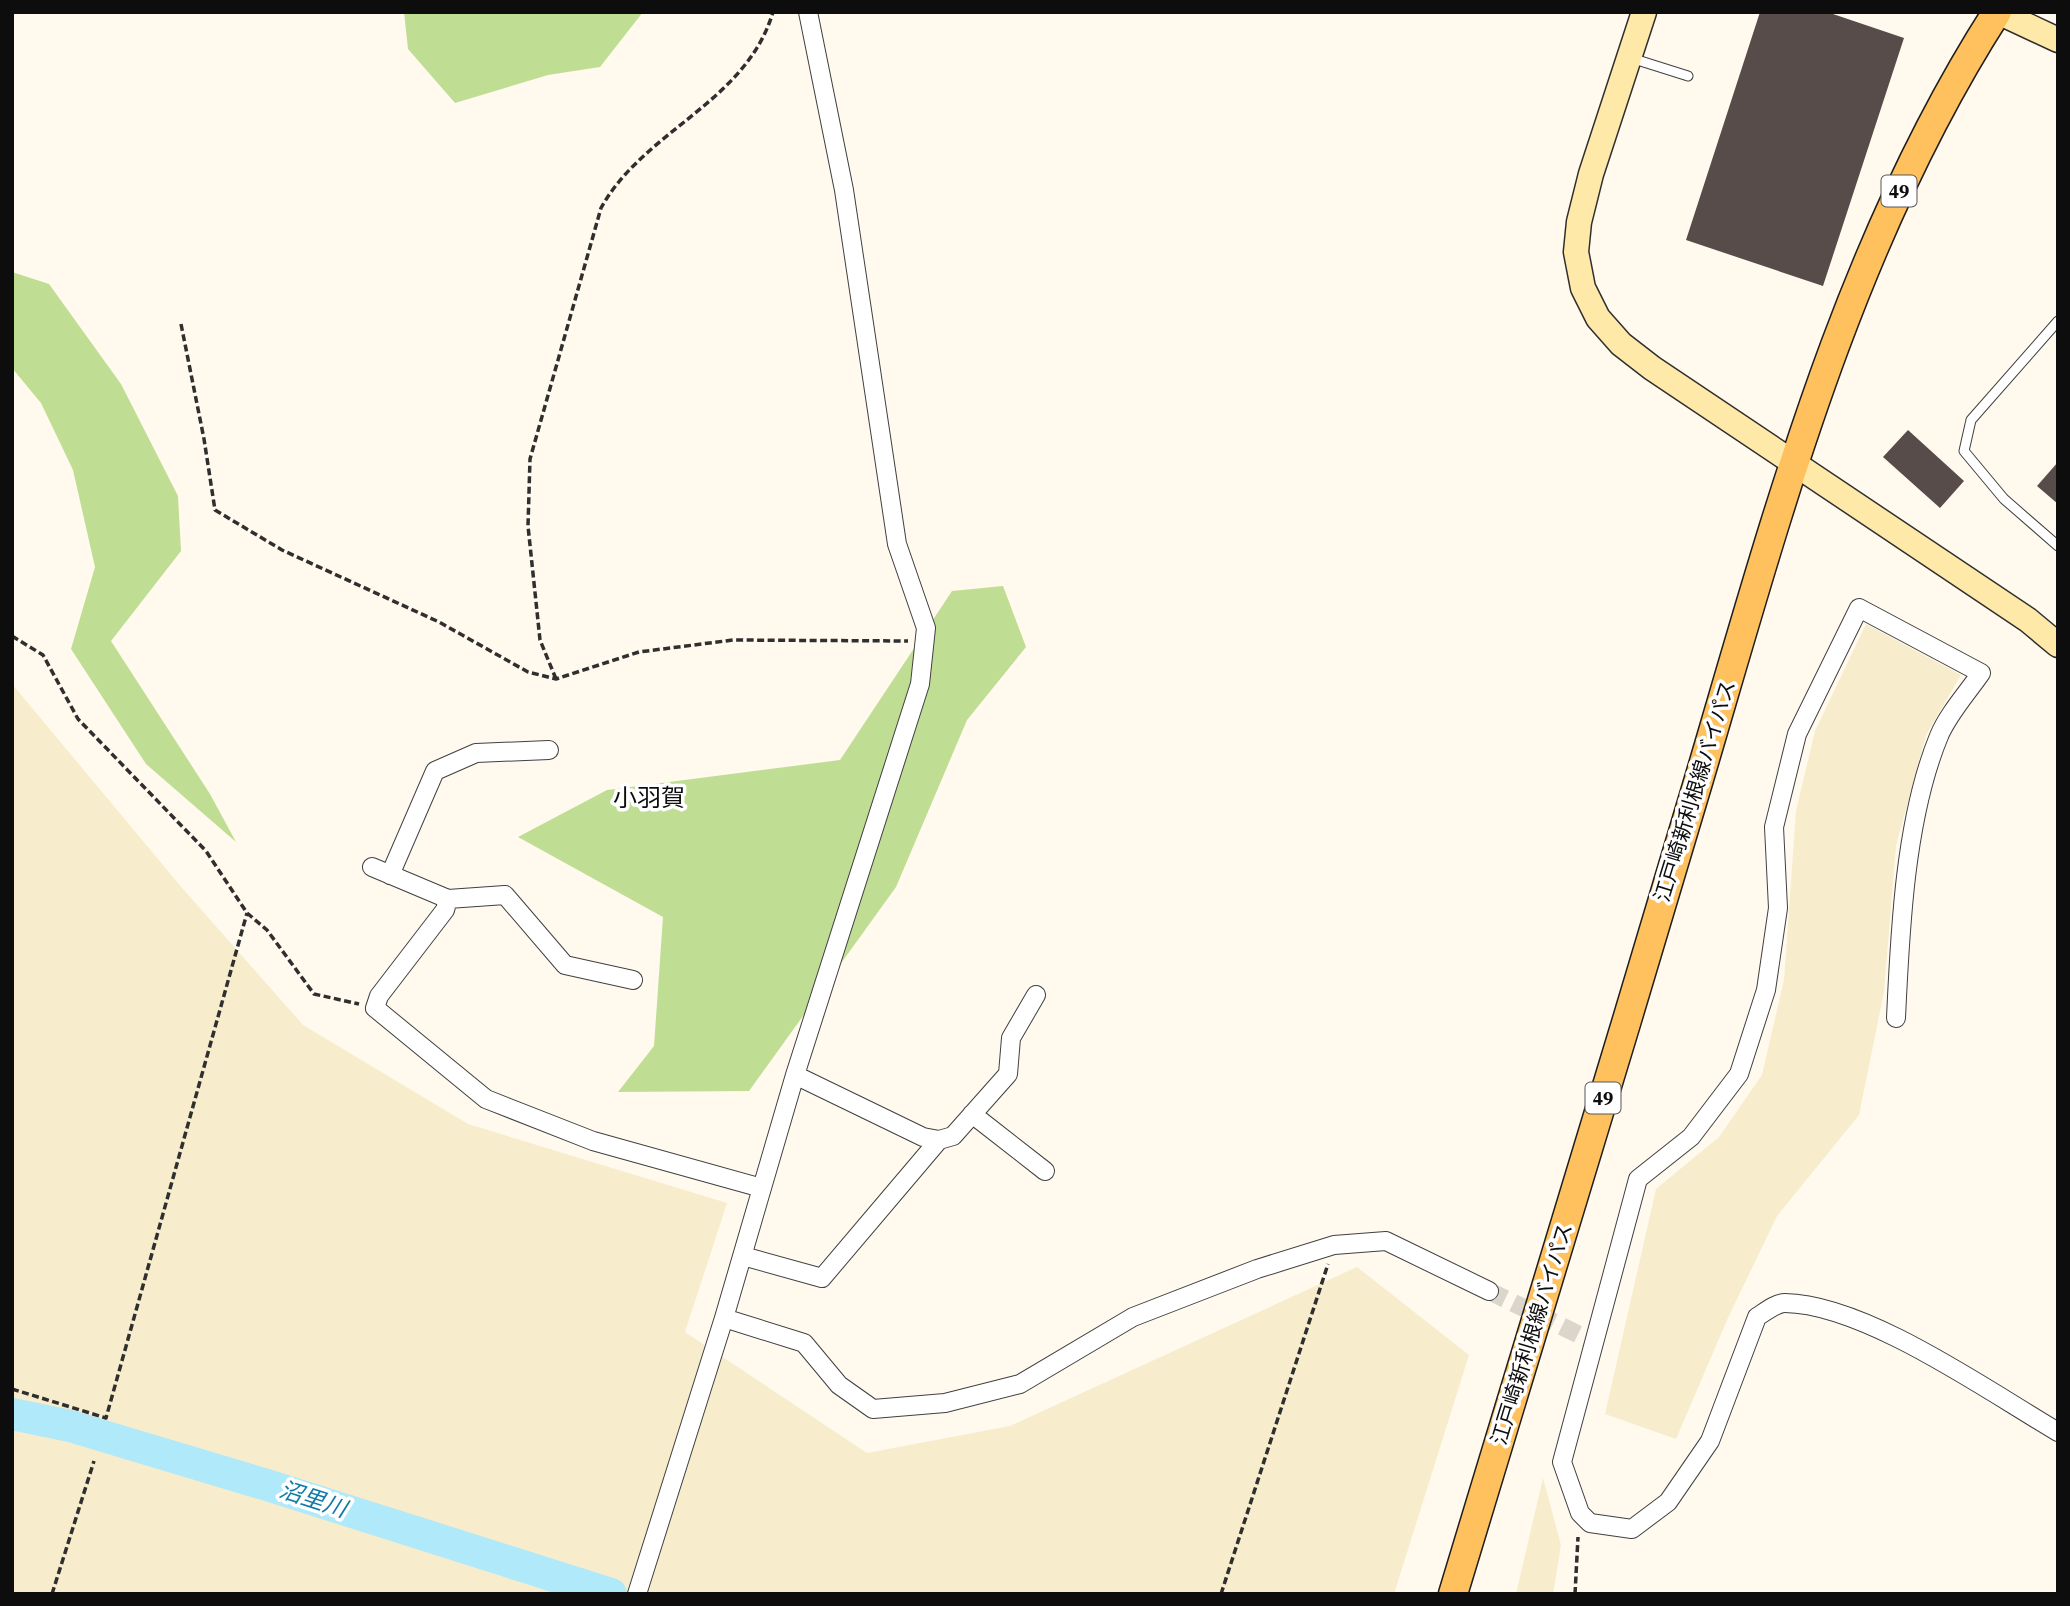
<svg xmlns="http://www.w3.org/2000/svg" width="2070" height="1606" font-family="'Source Serif 4','Noto Sans JP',serif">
	<rect width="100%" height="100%" fill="#fff9ee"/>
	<path fill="#f7edcc" d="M 1866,624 L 1961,675 L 1926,735 L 1896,846 L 1884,992 L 1859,1115 L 1777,1216 L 1727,1320 L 1676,1439 L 1605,1414 L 1656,1189 L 1719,1137 L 1762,1075 L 1784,980 L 1796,811 L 1815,731 Z
		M 12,684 L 183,889 L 303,1025 L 468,1124 L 727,1203 L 685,1332 L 867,1453 L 1010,1426 L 1357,1267 L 1469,1355 L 1394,1594 L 12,1594 Z
		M 1543,1478 L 1561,1545 L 1553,1594 L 1516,1594 Z"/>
	<path fill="#c0de93" d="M 404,12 L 643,12 L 600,67 L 548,75 L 455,103 L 408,49 Z
		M 12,272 L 49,284 L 121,384 L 178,496 L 181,551 L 111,641 L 210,794 L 236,842 L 146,764 L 71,649 L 95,567 L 73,470 L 41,403 L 12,368 Z
		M 1003,586 L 1026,647 L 967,720 L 896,887 L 749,1091 L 618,1092 L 654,1046 L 663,917 L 518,837 L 607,790 L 840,760 L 952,591 Z"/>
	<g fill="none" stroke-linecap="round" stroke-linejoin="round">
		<path stroke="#afe9fa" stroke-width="32" d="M 12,1414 L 70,1426 L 267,1485 L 611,1594"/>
	</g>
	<path fill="#574c49" d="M 1760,12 L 1827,12 L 1904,38 L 1823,286 L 1686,240 Z
		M 1908,430 L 1964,481 L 1940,508 L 1883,457 Z
		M 2058,462 L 2058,504 L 2037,486 Z"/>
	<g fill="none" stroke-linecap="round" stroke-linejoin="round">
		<path stroke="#dbd6cc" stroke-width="18" stroke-dasharray="18 9" stroke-linecap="butt" d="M 1489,1291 L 1594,1342"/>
		<defs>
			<path id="lane" d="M 1631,58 L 1688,76
				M 2058,321 L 1971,420 L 1964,451 L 2004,499 L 2058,546"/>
			<path id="street" d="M 372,867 L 448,899 L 445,910 L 379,996 L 375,1008 L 486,1099 L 593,1141 L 762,1188
				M 390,875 L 435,771 L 476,753 L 549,750
				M 448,899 L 505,895 L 565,965 L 633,980
				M 1896,1018 C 1900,930 1905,818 1939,736 C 1948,714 1968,692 1981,673 L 1859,608 L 1797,734 L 1774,827 L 1778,908 L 1766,990 L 1739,1074 L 1691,1137 L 1638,1179 L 1562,1462 L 1580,1513 L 1590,1523 L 1632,1529 L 1668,1502 L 1710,1441 L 1757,1317 C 1765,1312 1776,1303 1785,1303 C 1865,1304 1988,1391 2058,1432
				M 795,1075 L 923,1137 L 939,1140 L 953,1136 L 1008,1074 L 1011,1038 L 1036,995
				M 972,1114 L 1045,1171
				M 743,1256 L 822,1278 L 939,1140
				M 724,1318 L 804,1343 L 839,1385 L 873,1409 L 945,1403 L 1020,1384 L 1133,1317 L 1257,1269 L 1334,1245 L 1386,1241 L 1489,1291
				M 637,1594 L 724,1318 L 795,1075 L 920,684 L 926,628 L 897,544 L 844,190 L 808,12"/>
			<path id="secondary" d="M 1644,12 L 1591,174 L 1579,222 L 1576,252 L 1583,288 L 1598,318 L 1621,344 L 1652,368 L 2028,620 L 2058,645
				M 1998,12 L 2058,40"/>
			<path id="primary" d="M 1453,1594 C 1536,1323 1618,1051 1699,779 C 1777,516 1847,245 1997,12"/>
		</defs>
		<use href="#lane" stroke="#404040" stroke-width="11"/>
		<use href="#street" stroke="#404040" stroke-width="20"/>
		<use href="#secondary" stroke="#2f2f2f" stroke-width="27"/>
		<use href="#primary" stroke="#1e1e1e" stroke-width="31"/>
		<path stroke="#2f2f2f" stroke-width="3.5" stroke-dasharray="7 3.5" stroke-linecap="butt" d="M 181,324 L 204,439 L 215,510 L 282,550 L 439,622 L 528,672 L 556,679 L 639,652 L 733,640 L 908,641
			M 12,636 L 43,655 L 78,719 L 206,851 L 247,913 L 267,930 L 314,994 L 359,1004
			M 556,679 L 540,640 L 528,526 L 530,459 L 601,208 C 644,130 746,103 773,12
			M 12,1389 L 106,1418 L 247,913
			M 52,1594 L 94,1461
			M 1221,1594 L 1328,1264
			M 1575,1594 L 1578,1537"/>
		<use href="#lane" stroke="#fff" stroke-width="9"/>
		<use href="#street" stroke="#fff" stroke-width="18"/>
		<use href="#secondary" stroke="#ffe9a9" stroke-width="24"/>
		<use href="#primary" stroke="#ffc05e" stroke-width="28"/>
	</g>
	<g text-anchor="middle" stroke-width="7" stroke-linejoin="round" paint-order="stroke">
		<g fill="#fff" stroke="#565656" stroke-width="2">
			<rect x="1881.5" y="175.5" width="35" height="31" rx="5"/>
			<rect x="1585.5" y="1082.5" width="35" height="31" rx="5"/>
		</g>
		<g font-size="19" font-weight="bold" fill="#0d0d0d">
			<text x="1899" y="198">49</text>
			<text x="1603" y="1105">49</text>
		</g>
		<g font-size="21" fill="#0d0d0d" stroke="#fff">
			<text transform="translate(1695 791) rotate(-73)" y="7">江戸崎新利根線バイパス</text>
			<text transform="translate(1532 1334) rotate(-73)" y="7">江戸崎新利根線バイパス</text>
		</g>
		<g font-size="23" font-style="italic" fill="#0f7ba7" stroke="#fff">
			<text transform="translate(313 1499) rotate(18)" y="8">沼里川</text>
		</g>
		<g font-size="24" fill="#0d0d0d" stroke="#fff">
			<text x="649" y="806">小羽賀</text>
		</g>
	</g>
	<rect width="2070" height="1606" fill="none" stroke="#0d0d0d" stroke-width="28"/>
</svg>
